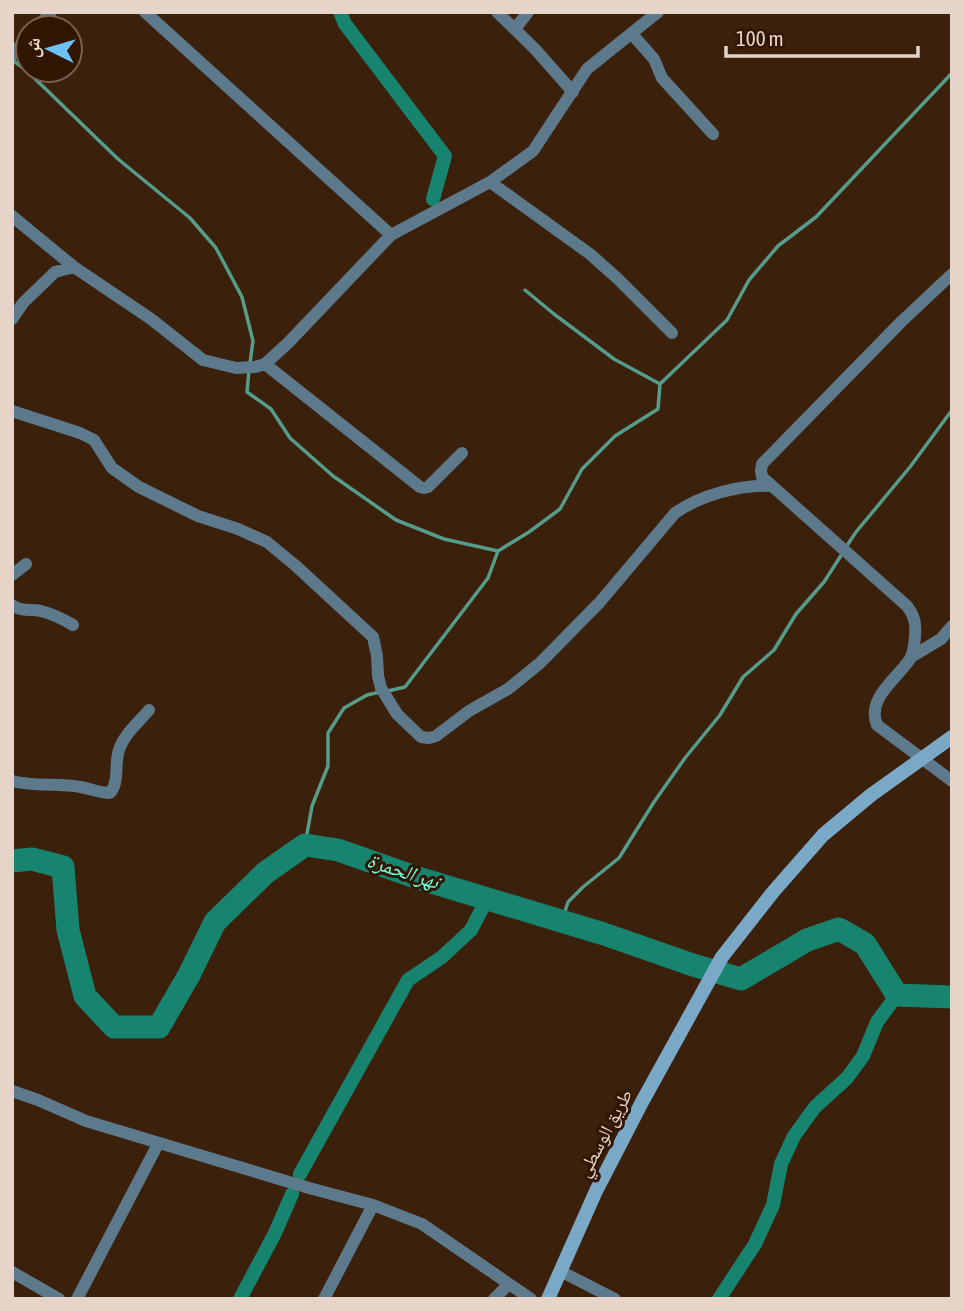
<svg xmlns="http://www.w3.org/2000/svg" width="964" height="1311" font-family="'Asap Condensed','Noto Naskh Arabic',sans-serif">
	<rect width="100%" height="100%" fill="#3b200b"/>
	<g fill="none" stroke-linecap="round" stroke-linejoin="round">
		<path stroke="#559c8a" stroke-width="3.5" d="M 12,60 L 25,69 L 118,159 L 190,218 L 216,248 L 242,297 L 253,341 L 250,363
			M 525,290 L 554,314 L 614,359 L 660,384
			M 249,370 L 247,392 L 271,409 L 290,438 L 333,476 L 396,520 L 444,539 L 498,551
			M 846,547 L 856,532 L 910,467 L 952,410
			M 388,691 L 405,687 L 488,578 L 498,551 L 529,532 L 560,509 L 582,469 L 615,436 L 658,409 L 660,384 L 727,320 L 749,280 L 778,246 L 816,217 L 952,73
			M 305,845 L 312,806 L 328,766 L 328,733 L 344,708 L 367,695 L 380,692
			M 562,921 L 568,902 L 583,887 L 619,858 L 654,802 L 685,758 L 720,715 L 743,677 L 774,650 L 796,614 L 824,582 L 842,554"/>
		<path stroke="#17846f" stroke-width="14" d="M 340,12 L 345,24 L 445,156 L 433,199
			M 300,1174 L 408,980 L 442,957 L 471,930 L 487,899
			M 240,1299 L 275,1233 L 292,1194
			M 719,1299 L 755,1244 L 773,1205 L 781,1164 L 794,1136 L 815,1107 L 847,1078 L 863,1056 L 877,1022 L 897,995"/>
		<path stroke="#17846f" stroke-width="23" d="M 12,861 L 32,859 L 63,867 L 68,930 L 85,996 L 114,1027 L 159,1027 L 189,975 L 215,922 L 265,873 L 305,845 L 338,850 L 418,878 L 604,934 L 693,965 L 741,979 L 807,940 L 839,929 L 865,944 L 897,995 L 952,997"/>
		<path stroke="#5d7a8c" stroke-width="12" d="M 145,12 L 391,235
			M 497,12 L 535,49 L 573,92
			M 37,28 L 51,12
			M 515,29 L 528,12
			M 632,34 L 654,59 L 662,78 L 713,134
			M 12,55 L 28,37
			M 490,182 L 590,254 L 618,279 L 672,333
			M 12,216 L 74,267 L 151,319 L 203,360 L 236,368 L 255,367 L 265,364 L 288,343 L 391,235 L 490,182 L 533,151 L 587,69 L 658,12
			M 952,274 L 901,322 L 762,464 L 761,471 L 762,477 L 907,606 C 915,616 916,625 915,637 C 914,645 914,652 910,659 C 897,679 866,698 877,725 L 952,781
			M 12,319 L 23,303 L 55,272 L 74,267
			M 265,364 L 420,487 L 424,488 L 428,487 L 462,453
			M 12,411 L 80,433 L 94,440 L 112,468 L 139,487 L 198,516 L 238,529 L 267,542 L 296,566 L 373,637 L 377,656 L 378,676 L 381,688 L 397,714 L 421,737 L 429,738 L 436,736 L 469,711 L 508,689 L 540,663 L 600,602 L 675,513 C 701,495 741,484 772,486
			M 12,575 L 26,564
			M 12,605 C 21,612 30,609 41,611 C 52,614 63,619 73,625
			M 911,657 L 941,639 L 952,626
			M 12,781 C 35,787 58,783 81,787 C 91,789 100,793 110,793 C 120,781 114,764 119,750 C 124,734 139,722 149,710
			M 12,1091 L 38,1100 L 86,1121 L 309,1188 L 373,1205 L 422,1224 L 531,1299
			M 560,1271 L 615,1299
			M 12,1272 L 59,1299
			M 77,1299 L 158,1144
			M 324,1299 L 373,1205
			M 494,1299 L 509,1284"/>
		<path stroke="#79a9c6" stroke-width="14" d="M 548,1299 L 596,1191 L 642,1102 L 722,957 L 773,892 L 823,835 L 871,795 L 952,737"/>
	</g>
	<g text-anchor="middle" stroke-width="6" stroke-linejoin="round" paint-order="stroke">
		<g font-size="19" fill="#e6d4c8" stroke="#301603">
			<text transform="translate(604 1133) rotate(-62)" y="7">طريق الوسطي</text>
		</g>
		<g font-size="21" font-style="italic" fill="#73fadb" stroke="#301603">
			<text transform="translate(403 871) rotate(18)" y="7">نهر الحمرة</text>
		</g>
	</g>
	<rect width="964" height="1311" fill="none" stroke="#e6d4c8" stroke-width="28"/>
	<g transform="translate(49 49) rotate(275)"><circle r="33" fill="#301603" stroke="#796252" stroke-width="2"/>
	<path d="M0-5L12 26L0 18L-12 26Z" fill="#6ec2f3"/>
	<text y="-10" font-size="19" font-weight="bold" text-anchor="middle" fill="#e6d4c8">ش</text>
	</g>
	<path d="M726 46v10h192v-10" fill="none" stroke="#e6d4c8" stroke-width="3.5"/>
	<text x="736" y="46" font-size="21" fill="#e6d4c8" stroke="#301603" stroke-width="5" paint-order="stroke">100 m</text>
</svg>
